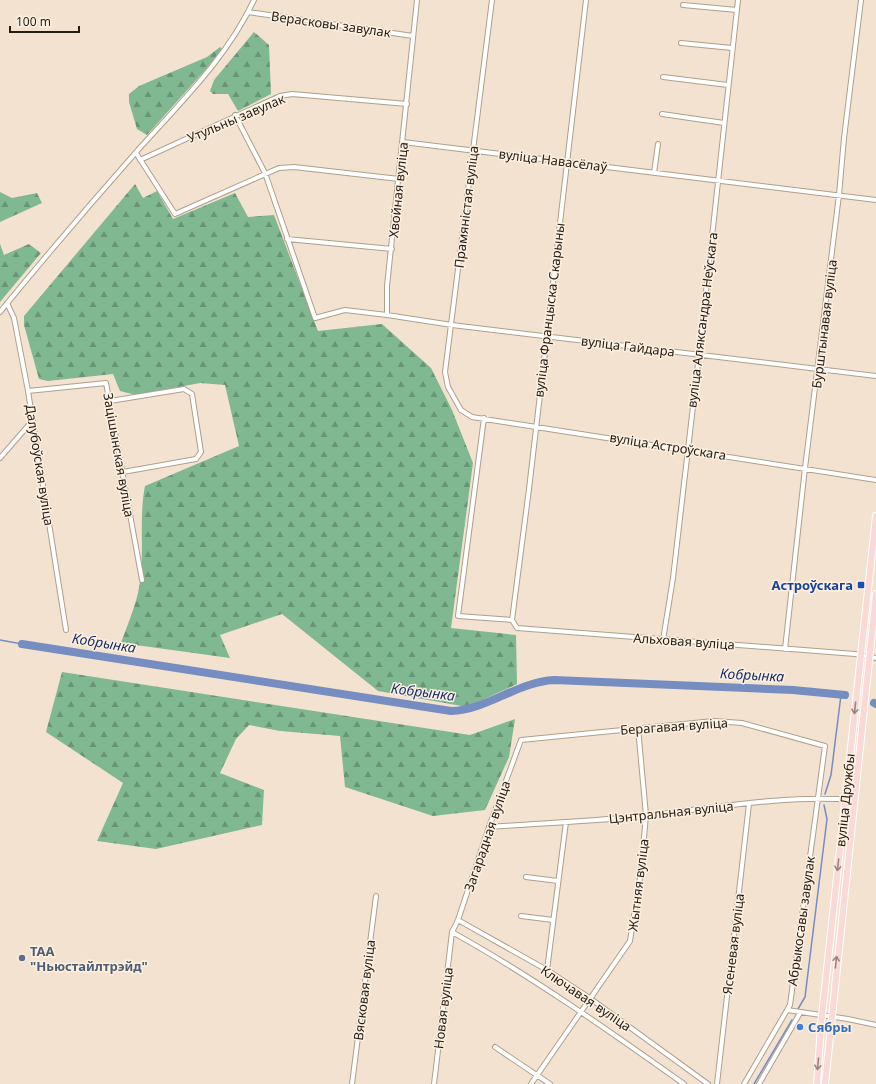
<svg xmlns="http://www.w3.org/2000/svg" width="876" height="1084" font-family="'Noto Sans',sans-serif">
	<defs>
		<pattern id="forest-firs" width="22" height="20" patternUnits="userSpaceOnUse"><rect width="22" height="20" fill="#80b891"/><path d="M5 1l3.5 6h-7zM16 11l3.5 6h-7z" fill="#689575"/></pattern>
	</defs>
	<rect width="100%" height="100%" fill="#f3e2cf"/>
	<path fill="url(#forest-firs)" d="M 254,32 L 269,45 L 271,94 L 238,111 L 228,94 L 213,94 L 210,91 L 214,80 Z
		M 220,47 L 222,49 L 207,68 L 147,135 L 137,129 L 129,102 L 129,94 L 139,86 L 207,57 Z
		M 135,184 L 143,198 L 157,191 L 173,219 L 235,193 L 248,217 L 274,215 L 318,331 L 382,324 L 431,368 L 452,410 L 473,463 L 451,628 L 516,635 L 517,684 L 467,707 L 378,691 L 282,614 L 220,635 L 230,658 L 121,643 C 127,626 134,610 138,593 C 146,558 138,521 145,486 L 239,446 L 225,385 L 200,383 L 136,395 L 120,391 L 113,374 L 48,381 L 39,379 L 24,325 L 24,316 Z
		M 0,192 L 12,198 L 37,193 L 42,203 L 0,222 Z
		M 0,244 L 4,255 L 29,244 L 41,253 L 0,302 Z
		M 62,672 L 470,735 L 515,719 L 509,757 L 485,810 L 433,816 L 345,787 L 340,736 L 280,731 L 249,725 L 236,739 L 220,773 L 264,790 L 262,825 L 156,849 L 97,841 L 123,783 L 46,732 Z"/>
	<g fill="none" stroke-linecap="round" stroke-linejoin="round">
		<path stroke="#758dc0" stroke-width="1.5" d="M 0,640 L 22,644
			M 825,794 L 831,775 L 841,695
			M 798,1009 L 805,997 L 827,819 L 824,805
			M 754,1084 L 792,1020"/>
		<path stroke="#758dc0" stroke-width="8" d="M 22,644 L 451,711 C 487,710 517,682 554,680 L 793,690 L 845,695
			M 874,703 L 876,704"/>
		<defs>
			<path id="street" d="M 417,0 L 387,286 L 387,315 L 452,325 L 876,376
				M 492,0 L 445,372 L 448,387 L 461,410 L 472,417 L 876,480
				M 683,5 L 737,10
				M 248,12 L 413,36
				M 681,43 L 732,48
				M 663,77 L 728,85
				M 662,114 L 724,123
				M 235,115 L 265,173 L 315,318 L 345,310 L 387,315
				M 403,142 L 876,200
				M 136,153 L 175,214 L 279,168 L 294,167 L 399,179
				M 140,160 L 280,96 L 292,94 L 407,104
				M 654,173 L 658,144
				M 287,239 L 392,249
				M 7,303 L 14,318 L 28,391 L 66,630
				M 0,312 C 45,257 91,203 138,150 C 180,103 227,58 254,0
				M 28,391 L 106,383 L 142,580
				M 110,401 L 184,389 L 192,394 L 201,452 L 196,459 L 123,472
				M 484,418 L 458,616 L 512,620
				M 0,458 L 33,420
				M 512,620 L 529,489 L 586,0
				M 512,620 L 517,628 L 855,654 L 876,658
				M 663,640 L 673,578 L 699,355 L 738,0
				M 785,649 L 805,468 L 839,195 L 844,138 L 861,0
				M 489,827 C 544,823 599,821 653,815 C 719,807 787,795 853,800
				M 526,877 L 558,881
				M 521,916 L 553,920
				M 458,920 L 547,970 L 591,999 L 708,1084
				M 452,932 C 533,977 608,1030 684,1084
				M 547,970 L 566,822
				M 787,1010 L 848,1019 L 876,1025
				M 495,1047 L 550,1084
				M 352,1084 L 376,896
				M 434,1084 L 452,932 L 458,920 L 489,827 L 521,740 L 714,721 L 742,723 L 825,746 L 790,1005 L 744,1084
				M 531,1084 L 630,941 L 641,871 L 646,815 L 638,728
				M 717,1084 L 749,804
				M 759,1084 L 800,1013"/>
			<path id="primary" d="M 817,1084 L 821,1025 L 876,516
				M 825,1084 L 876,594"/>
		</defs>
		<use href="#street" stroke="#af9f8d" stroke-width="6"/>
		<use href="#primary" stroke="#fff" stroke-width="8"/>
		<use href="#street" stroke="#fff" stroke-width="4"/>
		<use href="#primary" stroke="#fadad6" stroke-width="6"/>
	</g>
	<defs><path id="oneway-shaft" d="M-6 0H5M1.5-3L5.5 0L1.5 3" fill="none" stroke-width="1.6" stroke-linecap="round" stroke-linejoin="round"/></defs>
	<g stroke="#998580">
		<use href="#oneway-shaft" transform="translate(855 708) rotate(96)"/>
		<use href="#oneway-shaft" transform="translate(838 865) rotate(96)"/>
		<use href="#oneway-shaft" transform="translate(836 962) rotate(-84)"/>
		<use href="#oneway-shaft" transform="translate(818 1064) rotate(95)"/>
	</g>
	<rect fill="#1a4fb4" stroke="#fef0e0" stroke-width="1.5" x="857" y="581" width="8" height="8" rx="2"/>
	<circle fill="#5c6f8a" stroke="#fef0e0" stroke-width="1.5" cx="22" cy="958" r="4"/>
	<circle fill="#3f7fe0" stroke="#fef0e0" stroke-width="1.5" cx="800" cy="1027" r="4"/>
	<g text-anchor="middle" stroke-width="3" stroke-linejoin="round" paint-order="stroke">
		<g font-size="13" fill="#231d16" stroke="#fef0e0">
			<text transform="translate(331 24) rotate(8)" y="5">Верасковы завулак</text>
			<text transform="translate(236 118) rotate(-23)" y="5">Утульны завулак</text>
			<text transform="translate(553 160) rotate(7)" y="5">вуліца Навасёлаў</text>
			<text transform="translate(398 190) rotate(-84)" y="5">Хвойная вуліца</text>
			<text transform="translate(466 207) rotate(-83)" y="5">Прамяністая вуліца</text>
			<text transform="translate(549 310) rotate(-83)" y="5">вуліца Францыска Скарыны</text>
			<text transform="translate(702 320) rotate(-83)" y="5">вуліца Аляксандра Неўскага</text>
			<text transform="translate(824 324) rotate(-83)" y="5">Бурштынавая вуліца</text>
			<text transform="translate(628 346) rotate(7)" y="5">вуліца Гайдара</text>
			<text transform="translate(668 446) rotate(9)" y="5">вуліца Астроўскага</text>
			<text transform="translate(119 455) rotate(80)" y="5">Зацішынская вуліца</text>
			<text transform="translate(40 465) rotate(81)" y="5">Далубоўская вуліца</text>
			<text transform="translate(684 641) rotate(4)" y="5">Альховая вуліца</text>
			<text transform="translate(674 726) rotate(-4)" y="5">Берагавая вуліца</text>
			<text transform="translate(845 800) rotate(-84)" y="5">вуліца Дружбы</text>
			<text transform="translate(671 812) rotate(-6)" y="5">Цэнтральная вуліца</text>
			<text transform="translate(487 836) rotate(-71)" y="5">Загарадная вуліца</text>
			<text transform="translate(638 885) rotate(-83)" y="5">Жытняя вуліца</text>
			<text transform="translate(801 921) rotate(-82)" y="5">Абрыкосавы завулак</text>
			<text transform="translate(733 944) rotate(-83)" y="5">Ясеневая вуліца</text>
			<text transform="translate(364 990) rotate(-83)" y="5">Вясковая вуліца</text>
			<text transform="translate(586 998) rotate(34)" y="5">Ключавая вуліца</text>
			<text transform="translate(443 1008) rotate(-83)" y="5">Новая вуліца</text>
		</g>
		<g font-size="13" font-weight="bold" fill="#164399" stroke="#fef0e0" text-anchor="end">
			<text x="853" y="590">Астроўскага</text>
		</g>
		<g font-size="13" font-weight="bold" fill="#4e5e75" stroke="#fef0e0" text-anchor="start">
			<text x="30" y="956">ТАА<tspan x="30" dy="15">"Ньюстайлтрэйд"</tspan></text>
		</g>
		<g font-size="13" font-weight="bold" fill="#366cbe" stroke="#fef0e0" text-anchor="start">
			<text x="808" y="1032">Сябры</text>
		</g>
		<g font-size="14" font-style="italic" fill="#17306d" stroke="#fef0e0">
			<text transform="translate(104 643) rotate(9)" y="5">Кобрынка</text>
			<text transform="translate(752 675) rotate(3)" y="5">Кобрынка</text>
			<text transform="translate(423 692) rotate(7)" y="5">Кобрынка</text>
		</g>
	</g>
	<path d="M10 26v6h69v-6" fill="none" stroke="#231d16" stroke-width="2"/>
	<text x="16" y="26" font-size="12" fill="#231d16" stroke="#fef0e0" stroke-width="3" paint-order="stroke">100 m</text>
</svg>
